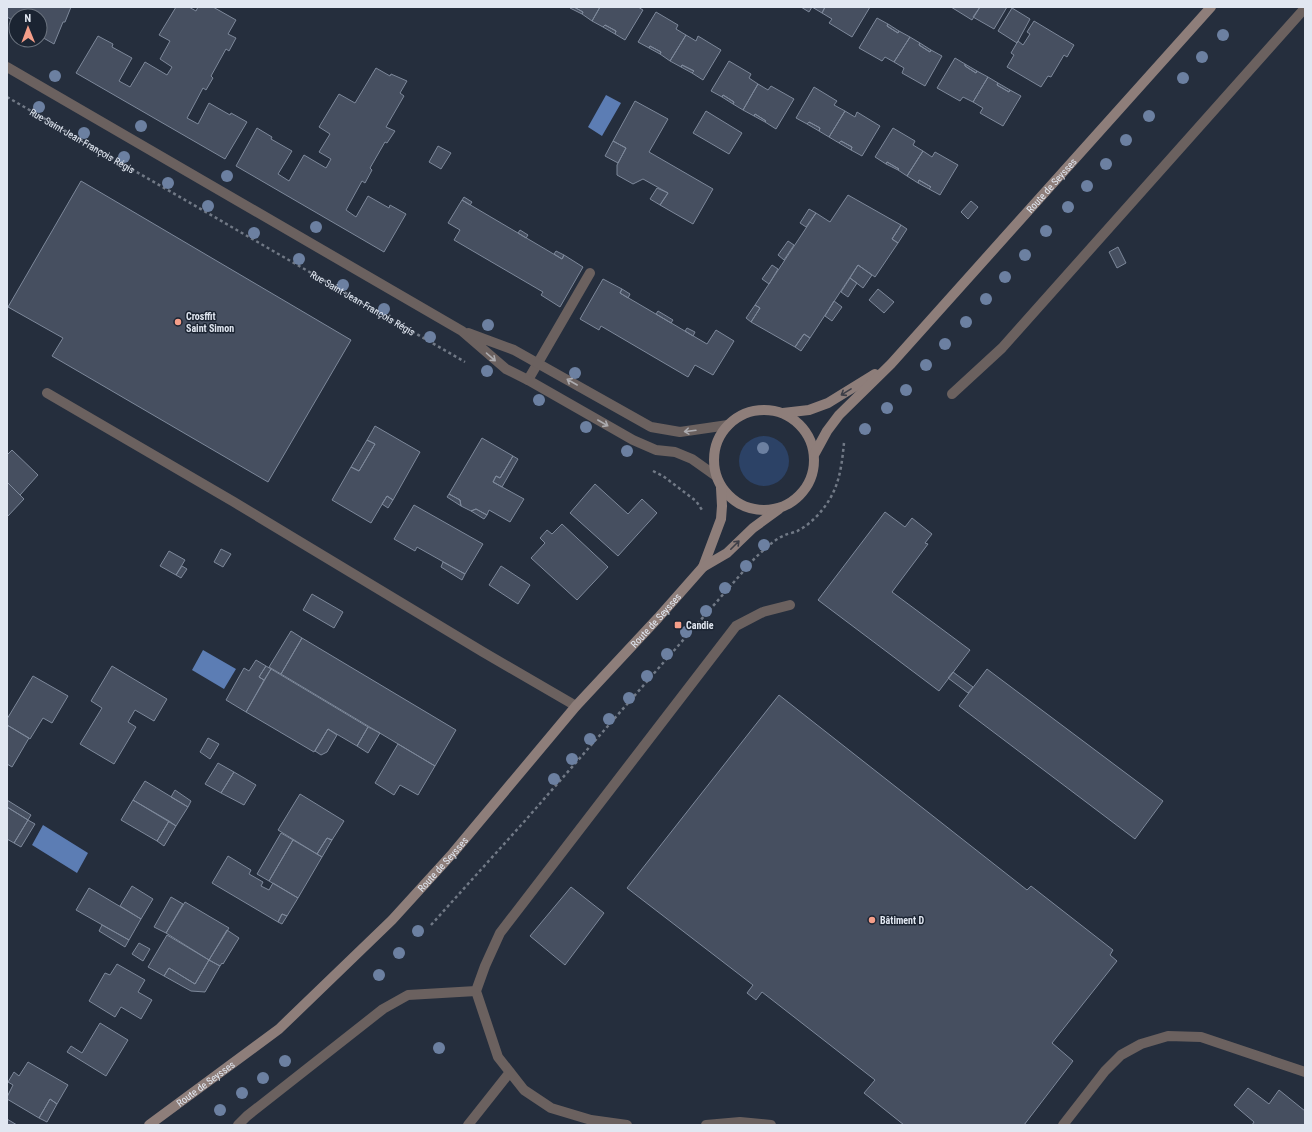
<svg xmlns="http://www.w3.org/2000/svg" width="1312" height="1132" font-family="'Roboto Condensed',sans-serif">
	<rect width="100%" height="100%" fill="#252e3d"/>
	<path fill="#2c4266" d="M739 461a25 25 0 1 1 50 0a25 25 0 1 1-50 0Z"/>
	<path fill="#5c7db4" d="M 606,95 L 621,103 L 602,136 L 588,127 Z
		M 203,650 L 236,669 L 224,689 L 192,670 Z
		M 43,825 L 88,853 L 77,873 L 32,845 Z"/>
	<path fill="#464f60" stroke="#7d889a" d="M 7,7 L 71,7 L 65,22 L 63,22 L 54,44 L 40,36 L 40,16 L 16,16 L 16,22 L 7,17 Z
		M 176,7 L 189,7 L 196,11 L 198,7 L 213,7 L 236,20 L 228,34 L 236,38 L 229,51 L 226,49 L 211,76 L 213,78 L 206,90 L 203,88 L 187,118 L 198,124 L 209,103 L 230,115 L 231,113 L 247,122 L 225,159 L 76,73 L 98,36 L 113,44 L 112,47 L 132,58 L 119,81 L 130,87 L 145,62 L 167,75 L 172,67 L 160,59 L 170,41 L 159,35 Z
		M 571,7 L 574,7 L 583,12 L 582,14 L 570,8 Z
		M 574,7 L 600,7 L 592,21 L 582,14 L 583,12 Z
		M 600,7 L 638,7 L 643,10 L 625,40 L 615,34 L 616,31 L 605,25 L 603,27 L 592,21 Z
		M 801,7 L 825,7 L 822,13 L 812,7 L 809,12 Z
		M 825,7 L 870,7 L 852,37 L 829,23 L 832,19 L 822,13 Z
		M 951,7 L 980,7 L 972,20 Z
		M 980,7 L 1007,7 L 994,29 L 973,17 Z
		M 1012,8 L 1030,19 L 1017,43 L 998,31 Z
		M 656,12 L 678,25 L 676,29 L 686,35 L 670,61 L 660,54 L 661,52 L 650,46 L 649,48 L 638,42 Z
		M 877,18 L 888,24 L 887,26 L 898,33 L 899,31 L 910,37 L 894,62 L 885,57 L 882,61 L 859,48 Z
		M 1034,21 L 1074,45 L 1067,57 L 1064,55 L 1051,77 L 1048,76 L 1041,87 L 1007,67 L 1014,55 L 1011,53 L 1018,41 L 1023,45 L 1030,34 L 1027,32 Z
		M 888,24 L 899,31 L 898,33 L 887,26 Z
		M 605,25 L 616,31 L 615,34 L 603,27 Z
		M 686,35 L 696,41 L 698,36 L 721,50 L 703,80 L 692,73 L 694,71 L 682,65 L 681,67 L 670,61 Z
		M 910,37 L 920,43 L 919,45 L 930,52 L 931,50 L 942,56 L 925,86 L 902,73 L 904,68 L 894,62 Z
		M 920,43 L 931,50 L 930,52 L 919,45 Z
		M 650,46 L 661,52 L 660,54 L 649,48 Z
		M 955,58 L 965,64 L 965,66 L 976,73 L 977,71 L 988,77 L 973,102 L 963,97 L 960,101 L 937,88 Z
		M 729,61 L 751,74 L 749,78 L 758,84 L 743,110 L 733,104 L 734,102 L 723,95 L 722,97 L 711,91 Z
		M 965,64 L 977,71 L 976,73 L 965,66 Z
		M 682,65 L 694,71 L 692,73 L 681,67 Z
		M 376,68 L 390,76 L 391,74 L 407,81 L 400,93 L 404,96 L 386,127 L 395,131 L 387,143 L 385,142 L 370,168 L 372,170 L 365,183 L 362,181 L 346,210 L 356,217 L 368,196 L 389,208 L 390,205 L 406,214 L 384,252 L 236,166 L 257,128 L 272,137 L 271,139 L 292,151 L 278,174 L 289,181 L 304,155 L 326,168 L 331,159 L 319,152 L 330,134 L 319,127 L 339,94 L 355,103 Z
		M 988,77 L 998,83 L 997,85 L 1009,92 L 1010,90 L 1021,96 L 1003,126 L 980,113 L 983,108 L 973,102 Z
		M 998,83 L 1010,90 L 1009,92 L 997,85 Z
		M 758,84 L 768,90 L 771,86 L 794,99 L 776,129 L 765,122 L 766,121 L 755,114 L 754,116 L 743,110 Z
		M 814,87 L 837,101 L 834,105 L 845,111 L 829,137 L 819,131 L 820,128 L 809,122 L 807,124 L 796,118 Z
		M 723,95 L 734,102 L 733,104 L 722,97 Z
		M 635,101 L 668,119 L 649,152 L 713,189 L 693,224 L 660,205 L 668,193 L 643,179 L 633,184 L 617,175 L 617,165 L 626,148 L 613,141 Z
		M 706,111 L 742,133 L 729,154 L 693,133 Z
		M 845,111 L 855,117 L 857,112 L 880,126 L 862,156 L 851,150 L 852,147 L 841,141 L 839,143 L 829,137 Z
		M 755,114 L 766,121 L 765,122 L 754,116 Z
		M 809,122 L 820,128 L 819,131 L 807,124 Z
		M 893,128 L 915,141 L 913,145 L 923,151 L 907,176 L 898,170 L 899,169 L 887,162 L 886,164 L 875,157 Z
		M 613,141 L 626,148 L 618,163 L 605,156 Z
		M 841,141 L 852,147 L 851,150 L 839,143 Z
		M 438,146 L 451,153 L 441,169 L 429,162 Z
		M 923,151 L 932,157 L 935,152 L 958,165 L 940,195 L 929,189 L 931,187 L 919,180 L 918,183 L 907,176 Z
		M 887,162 L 899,169 L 898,170 L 886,164 Z
		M 919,180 L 931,187 L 929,189 L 918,183 Z
		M 81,181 L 351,340 L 268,482 L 52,356 L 63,338 L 8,307 Z
		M 657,188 L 668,193 L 660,205 L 650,199 Z
		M 848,195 L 901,225 L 892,239 L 898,243 L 875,277 L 858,265 L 810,338 L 804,334 L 795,347 L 751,322 L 760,308 L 755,305 L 816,213 L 830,222 Z
		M 464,197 L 472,202 L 470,205 L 462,200 Z
		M 462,200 L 562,259 L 564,255 L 583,267 L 560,307 L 541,295 L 543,292 L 454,240 L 460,230 L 448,223 Z
		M 971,201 L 978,207 L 968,219 L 961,212 Z
		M 809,209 L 816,213 L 806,227 L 800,223 Z
		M 901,225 L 907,229 L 898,243 L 892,239 Z
		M 520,230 L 528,235 L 526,238 L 518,233 Z
		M 788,241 L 794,245 L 784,260 L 778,255 Z
		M 1118,247 L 1126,263 L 1117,268 L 1109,252 Z
		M 556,251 L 564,255 L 562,259 L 554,254 Z
		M 772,265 L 778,269 L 769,284 L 762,279 Z
		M 858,265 L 872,275 L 863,288 L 850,278 Z
		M 850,278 L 857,283 L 848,297 L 841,292 Z
		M 603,279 L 622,289 L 620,293 L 707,344 L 716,330 L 734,341 L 713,375 L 695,365 L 688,377 L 601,326 L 599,330 L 580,319 Z
		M 622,289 L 630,294 L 628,298 L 620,293 Z
		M 878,289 L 894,302 L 884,313 L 869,300 Z
		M 834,301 L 842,307 L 832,321 L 825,316 Z
		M 755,305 L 760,308 L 751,322 L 746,318 Z
		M 658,311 L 673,320 L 671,323 L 656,314 Z
		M 687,328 L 695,332 L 693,336 L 685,331 Z
		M 804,334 L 810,338 L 801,351 L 795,347 Z
		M 375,426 L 420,452 L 393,500 L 387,496 L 371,523 L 332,500 L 351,467 L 359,471 L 375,444 L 367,440 Z
		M 482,438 L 513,456 L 500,478 L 496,476 L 493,482 L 524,499 L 510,522 L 489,510 L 487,515 L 476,509 L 471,511 L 461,506 L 460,500 L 449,494 Z
		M 367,440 L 375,444 L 359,471 L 351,467 Z
		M 12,450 L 38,475 L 20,495 L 7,482 L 7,455 Z
		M 513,456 L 518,459 L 502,487 L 493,482 L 496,476 L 500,478 Z
		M 7,482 L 24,499 L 7,517 Z
		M 595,484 L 628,514 L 642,499 L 657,513 L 618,556 L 570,513 Z
		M 449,494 L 460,500 L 461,506 L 447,497 Z
		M 387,496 L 393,500 L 388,508 L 382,504 Z
		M 414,505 L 483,544 L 465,574 L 417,547 L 415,551 L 394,539 Z
		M 476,509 L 487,515 L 484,519 L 471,511 Z
		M 885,512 L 905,527 L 912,518 L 932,534 L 925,543 L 928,544 L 892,592 L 970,650 L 939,691 L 818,600 Z
		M 562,524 L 608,567 L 577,600 L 531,558 L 545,543 L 540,538 L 547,530 L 552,534 Z
		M 221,549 L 231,554 L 223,567 L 214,562 Z
		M 169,551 L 185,560 L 176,575 L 160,566 Z
		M 443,562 L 465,574 L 462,580 L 441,567 Z
		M 182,566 L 187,569 L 181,578 L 176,575 Z
		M 501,566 L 530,585 L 518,604 L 489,585 Z
		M 312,594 L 343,612 L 334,628 L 303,610 Z
		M 291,631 L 302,638 L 281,674 L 269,667 Z
		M 302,638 L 456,730 L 435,766 L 281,674 Z
		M 256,660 L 266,666 L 259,677 L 264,680 L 246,712 L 226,700 L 244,668 L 249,671 Z
		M 112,666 L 167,699 L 154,721 L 135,710 L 128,722 L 136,727 L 114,764 L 80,744 L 102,708 L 91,701 Z
		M 266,666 L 271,669 L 264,680 L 259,677 Z
		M 271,669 L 368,727 L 357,746 L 328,729 L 314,752 L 246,712 Z
		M 987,669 L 1163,801 L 1135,839 L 959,706 Z
		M 953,672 L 973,687 L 968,693 L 948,678 Z
		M 33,676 L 68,696 L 52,723 L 43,718 L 30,739 L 7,725 L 7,719 Z
		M 779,695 L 1027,890 L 1031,886 L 1113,950 L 1110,955 L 1117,961 L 1052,1043 L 1073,1061 L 1024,1125 L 904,1125 L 864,1093 L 875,1080 L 762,992 L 756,1000 L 747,993 L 753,985 L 627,888 Z
		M 7,725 L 29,738 L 12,767 L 7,764 Z
		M 368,727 L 380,733 L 368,753 L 357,746 Z
		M 328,729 L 337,735 L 327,752 L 321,755 L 315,751 Z
		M 208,738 L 219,744 L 210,759 L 200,752 Z
		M 398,744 L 435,766 L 418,795 L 400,785 L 394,795 L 375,783 Z
		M 218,763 L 234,772 L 221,793 L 205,784 Z
		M 234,772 L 256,785 L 244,805 L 221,793 Z
		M 145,781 L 188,807 L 176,826 L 133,800 Z
		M 175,790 L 191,801 L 188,807 L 171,797 Z
		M 300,794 L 344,821 L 332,840 L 327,838 L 317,854 L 278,830 Z
		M 7,800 L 31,815 L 28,820 L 7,807 Z
		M 133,800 L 169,821 L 157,841 L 121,820 Z
		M 7,807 L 28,820 L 14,843 L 7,839 Z
		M 28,820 L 35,824 L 21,847 L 14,843 Z
		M 169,821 L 176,826 L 164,846 L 157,841 Z
		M 281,833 L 293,840 L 269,881 L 257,874 Z
		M 327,838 L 332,840 L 322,857 L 317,854 Z
		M 293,840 L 322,857 L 298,898 L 269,881 Z
		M 228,856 L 251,870 L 249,874 L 263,882 L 261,886 L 269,890 L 273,883 L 298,898 L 287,916 L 282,914 L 278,922 L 212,883 Z
		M 132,886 L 153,899 L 141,919 L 120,906 Z
		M 571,887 L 604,913 L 565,965 L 530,936 Z
		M 89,888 L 141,919 L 129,940 L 76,910 Z
		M 171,897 L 183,904 L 166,933 L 154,927 Z
		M 185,902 L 229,928 L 209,960 L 166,933 Z
		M 282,914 L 287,916 L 282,924 L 278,922 Z
		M 102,925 L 129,940 L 125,947 L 99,931 Z
		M 227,930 L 239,938 L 223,964 L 222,963 L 220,966 L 209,960 Z
		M 167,935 L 209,960 L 195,984 L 169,968 L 164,976 L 148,967 Z
		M 139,943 L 150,949 L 143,961 L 132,954 Z
		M 209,960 L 220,966 L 205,992 L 191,991 L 164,976 L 169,968 L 195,984 Z
		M 117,964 L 145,980 L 138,992 L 152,1000 L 141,1019 L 121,1007 L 115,1017 L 89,1001 L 105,973 L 110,975 Z
		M 100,1023 L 128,1040 L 106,1076 L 67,1052 L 71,1046 L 82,1053 Z
		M 28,1062 L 68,1085 L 57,1104 L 50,1099 L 39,1118 L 7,1099 L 7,1097 L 13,1085 L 8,1082 L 14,1072 L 19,1076 Z
		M 1248,1088 L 1269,1104 L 1279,1090 L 1305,1111 L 1305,1125 L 1252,1125 L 1254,1122 L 1234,1105 Z
		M 50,1099 L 57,1104 L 47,1122 L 39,1118 Z
		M 7,1119 L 17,1125 L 7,1125 Z"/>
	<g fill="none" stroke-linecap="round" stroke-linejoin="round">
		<g stroke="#717986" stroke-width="2.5" stroke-dasharray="3 3" stroke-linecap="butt">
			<path id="s1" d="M 7,97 L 465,362"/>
			<path d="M 653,471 L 663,476 L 696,501 L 702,510"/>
			<path d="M 431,925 L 523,823 L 755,558 C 764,550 773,540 785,535 C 789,533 795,533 799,530 C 805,527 811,522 816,517 C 838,494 841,473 844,443"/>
		</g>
		<path stroke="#6b615f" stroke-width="10" d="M 528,380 L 590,273
			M 47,393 L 234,502 L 483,652 L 576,706
			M 952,394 L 1002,348 L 1305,8
			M 476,991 L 485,966 L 500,933 L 736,626 L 763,612 L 790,605
			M 238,1125 L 247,1116 L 383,1009 L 408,995 L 476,991 L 498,1057 L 524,1090 L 551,1108 L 591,1120 L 627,1125
			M 468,1125 L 510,1072
			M 706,1125 L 740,1122 L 771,1125
			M 1063,1125 L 1105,1071 L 1121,1055 L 1141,1044 L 1168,1036 L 1201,1037 L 1305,1072"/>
		<path stroke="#6b615f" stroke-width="10" d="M 7,67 L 462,331 L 506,369 L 528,380 L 633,440 L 656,450 L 675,452 L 692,459 L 716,476
			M 468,333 L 514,350 L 651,427 L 680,432 L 728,425"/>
		<g stroke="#8e7e7a" stroke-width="10">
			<circle cx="764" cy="460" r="50"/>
			<path d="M 783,413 L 809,410 L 828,403 L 875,374"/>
			<path id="s2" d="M 815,453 L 827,431 L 839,415 L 891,364 L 1211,7"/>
			<path d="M 703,567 L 721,519 L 722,506 L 721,488"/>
			<path id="s3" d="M 149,1125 L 279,1029 L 392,920 L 453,853 L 576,706 L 658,618 L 703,567 L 727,553 L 753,528 L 779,509"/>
		</g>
	</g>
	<g fill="#6c80a1">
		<circle cx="1223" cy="35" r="6"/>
		<circle cx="1202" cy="57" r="6"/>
		<circle cx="55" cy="76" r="6"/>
		<circle cx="1183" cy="78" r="6"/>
		<circle cx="39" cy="107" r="6"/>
		<circle cx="1149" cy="116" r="6"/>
		<circle cx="141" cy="126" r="6"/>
		<circle cx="84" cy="133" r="6"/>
		<circle cx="1126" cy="140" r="6"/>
		<circle cx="124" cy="157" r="6"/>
		<circle cx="1106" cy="164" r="6"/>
		<circle cx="227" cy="176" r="6"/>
		<circle cx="168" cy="183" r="6"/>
		<circle cx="1087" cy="186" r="6"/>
		<circle cx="208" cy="206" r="6"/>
		<circle cx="1068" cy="207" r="6"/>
		<circle cx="316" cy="227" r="6"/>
		<circle cx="1046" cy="231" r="6"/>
		<circle cx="254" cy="233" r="6"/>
		<circle cx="1025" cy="255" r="6"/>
		<circle cx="299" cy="259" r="6"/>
		<circle cx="1005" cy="277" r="6"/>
		<circle cx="343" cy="285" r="6"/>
		<circle cx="986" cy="299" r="6"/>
		<circle cx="384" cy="309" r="6"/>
		<circle cx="966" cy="322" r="6"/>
		<circle cx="488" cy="325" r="6"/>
		<circle cx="430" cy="337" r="6"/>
		<circle cx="945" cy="344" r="6"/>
		<circle cx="926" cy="365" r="6"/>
		<circle cx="487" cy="371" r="6"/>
		<circle cx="575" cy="373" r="6"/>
		<circle cx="906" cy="390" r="6"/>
		<circle cx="539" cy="400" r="6"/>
		<circle cx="887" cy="408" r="6"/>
		<circle cx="586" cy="427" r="6"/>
		<circle cx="865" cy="429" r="6"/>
		<circle cx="763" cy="448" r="6"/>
		<circle cx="627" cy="451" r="6"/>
		<circle cx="764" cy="545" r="6"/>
		<circle cx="746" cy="566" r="6"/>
		<circle cx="725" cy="588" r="6"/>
		<circle cx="706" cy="611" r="6"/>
		<circle cx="686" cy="632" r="6"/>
		<circle cx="667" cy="654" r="6"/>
		<circle cx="647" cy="676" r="6"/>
		<circle cx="629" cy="698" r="6"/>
		<circle cx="609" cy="719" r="6"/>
		<circle cx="590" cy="739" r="6"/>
		<circle cx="572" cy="759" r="6"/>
		<circle cx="554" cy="779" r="6"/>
		<circle cx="418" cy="931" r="6"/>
		<circle cx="399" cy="953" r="6"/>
		<circle cx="379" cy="975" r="6"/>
		<circle cx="439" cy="1048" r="6"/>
		<circle cx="285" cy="1061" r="6"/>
		<circle cx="263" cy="1078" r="6"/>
		<circle cx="242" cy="1093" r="6"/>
		<circle cx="220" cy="1110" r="6"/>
	</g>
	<defs><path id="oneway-shaft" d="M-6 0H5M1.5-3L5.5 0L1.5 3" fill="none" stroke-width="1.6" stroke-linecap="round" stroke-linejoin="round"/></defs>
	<g stroke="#acabaf">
		<use href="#oneway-shaft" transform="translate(491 357) rotate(41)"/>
		<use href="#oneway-shaft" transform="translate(572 382) rotate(-150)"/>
		<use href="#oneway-shaft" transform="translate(603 423) rotate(30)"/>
		<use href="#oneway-shaft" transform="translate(690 431) rotate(173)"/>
	</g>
	<g stroke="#3e3f48">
		<use href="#oneway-shaft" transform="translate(846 392) rotate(148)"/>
		<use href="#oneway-shaft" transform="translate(735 545) rotate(-45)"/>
	</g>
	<g fill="#f49e89" stroke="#1b2432" stroke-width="1.5">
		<circle cx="178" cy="322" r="4"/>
		<rect x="674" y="621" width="8" height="8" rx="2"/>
		<circle cx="872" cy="920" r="4"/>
	</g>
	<g text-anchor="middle" stroke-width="3" stroke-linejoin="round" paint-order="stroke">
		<g font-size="10" fill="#e1e7f1" stroke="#1b2432">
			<text dy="4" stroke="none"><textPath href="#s1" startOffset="87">Rue Saint-Jean-François Régis</textPath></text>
			<text dy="4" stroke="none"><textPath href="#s2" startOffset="358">Route de Seysses</textPath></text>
			<text dy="4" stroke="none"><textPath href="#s1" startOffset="411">Rue Saint-Jean-François Régis</textPath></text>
			<text dy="4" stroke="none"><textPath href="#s3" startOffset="718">Route de Seysses</textPath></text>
			<text dy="4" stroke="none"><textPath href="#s3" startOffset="394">Route de Seysses</textPath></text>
			<text dy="4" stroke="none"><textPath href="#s3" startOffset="70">Route de Seysses</textPath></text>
		</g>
		<g font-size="10" font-weight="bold" fill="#e1e7f1" stroke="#1b2432" text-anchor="start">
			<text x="186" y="320">Crosffit<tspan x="186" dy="12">Saint Simon</tspan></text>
			<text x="686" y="629">Candie</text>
			<text x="880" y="924">Bâtiment D</text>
		</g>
	</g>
	<rect width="1312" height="1132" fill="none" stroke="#e1e7f1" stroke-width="16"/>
	<g transform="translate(28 28) rotate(359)"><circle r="19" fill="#1b2432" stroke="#6a727e"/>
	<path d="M0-3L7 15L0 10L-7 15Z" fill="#f49e89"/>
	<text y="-6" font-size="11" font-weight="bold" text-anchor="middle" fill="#e1e7f1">N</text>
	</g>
</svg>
